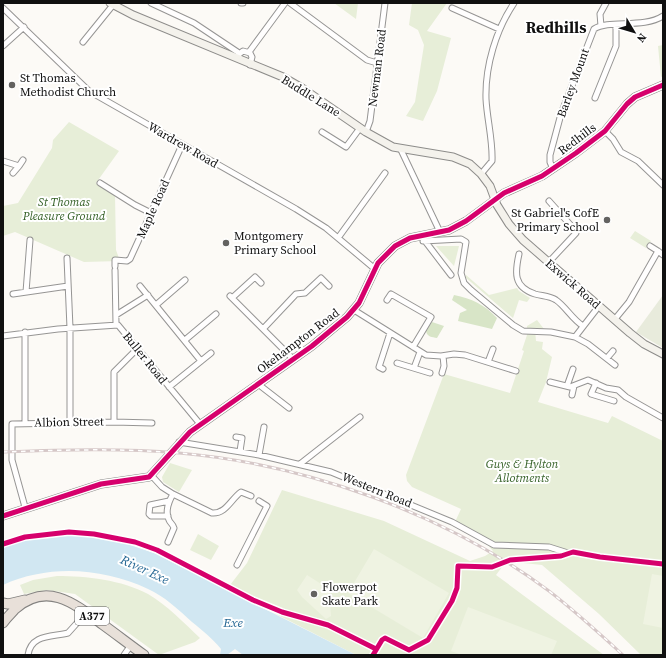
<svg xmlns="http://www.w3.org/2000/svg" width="666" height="658" font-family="'Source Serif 4',serif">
	<rect width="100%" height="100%" fill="#fcfaf6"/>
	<path fill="#e7eed8" d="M 334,3 L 358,3 L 356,19 Z
		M 412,3 L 447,3 L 427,31 L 451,38 L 437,91 L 423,121 L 406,116 L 415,102 L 424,45 L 418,30 L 409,25 Z
		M 663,45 L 663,76 L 661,77 L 658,46 Z
		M 69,122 L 119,151 L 96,183 L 115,195 L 116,250 L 120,261 L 84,262 L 15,232 L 3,236 L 3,206 L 18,203 L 52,148 L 53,140 Z
		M 635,231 L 651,241 L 646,248 L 630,238 Z
		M 436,246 L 459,246 L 454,266 Z
		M 466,275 L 489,295 L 517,288 L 519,291 L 530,298 L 527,302 L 519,300 L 513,318 L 465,277 Z
		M 537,320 L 544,329 L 535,330 L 536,341 L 543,342 L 542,349 L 552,357 L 546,382 L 538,402 L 608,423 L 612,416 L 663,441 L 663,655 L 641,655 L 599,614 L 542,565 L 514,562 L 502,567 L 496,575 L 604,655 L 356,655 L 227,589 L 247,563 L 282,490 L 384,521 L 470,561 L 485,556 L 493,551 L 487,544 L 455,522 L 461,509 L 412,487 L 407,481 L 406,475 L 444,374 L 510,393 L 524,351 L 522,350 L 527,335 L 527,326 Z
		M 170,463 L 192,470 L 179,492 L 163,482 L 162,477 Z
		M 198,534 L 219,546 L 211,560 L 190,550 Z
		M 57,576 C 86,576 122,580 148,594 C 167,605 184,623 200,638 L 195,642 L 159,655 L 75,594 L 47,590 L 24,594 L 20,585 L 33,580 Z"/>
	<path fill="#d8e5c7" d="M 454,295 C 472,299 484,304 497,318 L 492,329 L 458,321 L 460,313 L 467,310 L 452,300 Z
		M 432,322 L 444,326 L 437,338 C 432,337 427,337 426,331 Z"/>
	<path fill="#e8ebdc" d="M 663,295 L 663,348 L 636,332 Z"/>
	<path fill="#eff3e2" d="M 374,549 L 449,593 L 423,638 L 348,593 Z
		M 652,574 L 663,576 L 663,628 L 643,624 Z
		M 307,575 L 329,589 L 331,616 L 326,619 L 302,597 L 297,590 Z
		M 468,607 L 557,641 L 551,655 L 462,655 L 451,651 Z"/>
	<path fill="#d1e7f2" d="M 62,536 L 91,536 L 118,541 L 154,553 L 356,655 L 243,655 L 235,649 L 227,655 L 220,655 L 221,649 C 213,639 202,630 192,622 C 179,610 164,596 148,589 C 103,568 49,564 3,585 L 3,546 L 23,540 Z"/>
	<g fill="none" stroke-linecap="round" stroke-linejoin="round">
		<defs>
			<path id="street" d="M 151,3 L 194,23 L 239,53
				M 241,3 L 243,3
				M 290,3 L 367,60 L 377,63
				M 3,8 L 89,91 L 296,209 L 326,228 L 375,269
				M 452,8 L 499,29
				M 601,26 L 600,14 L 606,3
				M 83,42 L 113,5
				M 3,46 L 24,27
				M 249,52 L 285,3
				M 238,55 L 243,51 L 250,53 L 252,57 L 250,65
				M 595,98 L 616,46 L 616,25
				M 605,131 L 613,139 L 621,152 L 638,161 L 663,185
				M 322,132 L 346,147 L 360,128
				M 366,132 L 370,121 L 385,3
				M 401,150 L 440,232
				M 3,161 L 19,166 L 23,160
				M 553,169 L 550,162 L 550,155 L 561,114 L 594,29 C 609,19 643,29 663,16
				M 13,173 L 19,166
				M 481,174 L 492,161 C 493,141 487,119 486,99 C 485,66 496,30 514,3
				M 100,183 L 135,205 L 151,213
				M 338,238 L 385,173
				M 423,241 L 461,239 L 466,242 L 461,273 L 464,283 L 471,290 L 513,325 L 523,331 L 551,332 L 575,337 L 599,306
				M 425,241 L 451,275
				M 650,246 L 658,251
				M 519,254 C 515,272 513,287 535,294 C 542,296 550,296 556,300 C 566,307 572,319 583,326
				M 67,258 L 70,328 L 70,422
				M 548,263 L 576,233 L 575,230 L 549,201
				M 115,266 L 115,260 L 127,261 L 130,259 L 182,145
				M 115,270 L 116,324
				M 140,286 L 201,361
				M 26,292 L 30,240
				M 13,294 L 68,286
				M 230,296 L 293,359
				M 232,298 L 255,277 L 261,283
				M 387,300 L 391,294 L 431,317 L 413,347
				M 156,305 L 185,280
				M 354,310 L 426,355 L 441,356 L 454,354 L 465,355 L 516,371
				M 116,315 L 148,295
				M 615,319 L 629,302 L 658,251 L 663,255
				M 263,329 L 296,294 L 305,293 L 321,278 L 329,286
				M 25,332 L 25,423
				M 3,336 L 58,329 L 118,325 L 200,424
				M 575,337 L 588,344 L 615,365
				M 185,340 L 216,314
				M 607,358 L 613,351
				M 488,362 L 493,349
				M 397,363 L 430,373
				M 414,368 L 420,352
				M 383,369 L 379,367 L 390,333
				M 442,373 L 444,366 L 443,356
				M 550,382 L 570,387 L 588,380 L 606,388 L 618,390 L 626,397 L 663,418
				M 596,383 L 591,394 L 614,401
				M 258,384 L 289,408
				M 567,386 L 573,369
				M 169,387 L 211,353
				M 572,395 L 574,386
				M 114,422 L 114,372 L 137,349
				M 236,437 L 242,438 L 240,451
				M 179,442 L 259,455 L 331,472 L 452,522 L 494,545 L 549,547 L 568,553
				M 259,455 L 264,427
				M 300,464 L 360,417
				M 151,475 L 162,487 L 173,494 L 212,513 C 226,514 231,499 241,492 L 251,496
				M 25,507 L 12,460 L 12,424 L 114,422 L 152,423
				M 168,516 L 151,516 L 149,514 L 150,505 L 169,501
				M 168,542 L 174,528 C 173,524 170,523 169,520 C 165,512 169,501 173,494
				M 237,565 L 267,506 L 259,501
				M 28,655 C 31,634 52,637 68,633 L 77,623
				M 124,655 L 131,645"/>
			<path id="secondary" d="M 110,3 L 133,15 L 283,77 L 302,88 L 366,132 L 393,147 L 453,157 L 470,164 L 481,174 L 490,186 L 497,205 L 509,224 L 523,240 L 630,333 L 644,344 L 663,354
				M 3,516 L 101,484 L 149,477 L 190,432 L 312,346 L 347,317 L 359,303 L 378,263 L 395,246 L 410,238 L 449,230 L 466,221 L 504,193 L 542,176 L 576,153 L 605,131 L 627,104 L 635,97 L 663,85"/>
			<path id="highway" d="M 3,603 L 8,604 L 25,600
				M 3,623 C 6,618 11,614 15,609 C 47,581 74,603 102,624 C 116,634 130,645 144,655"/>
		</defs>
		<use href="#street" stroke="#969594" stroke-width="7"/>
		<use href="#secondary" stroke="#8d8c8a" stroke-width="9"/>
		<use href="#highway" stroke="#848381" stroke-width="11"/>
		<use href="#street" stroke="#fffefe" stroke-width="5"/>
		<use href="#secondary" stroke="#f4f2ec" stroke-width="7"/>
		<use href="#highway" stroke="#e8e0d9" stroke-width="9"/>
		<defs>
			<path id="rail" d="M 3,452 C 62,450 120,448 179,453 C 306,464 446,514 549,591 C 575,611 599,633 623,655"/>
		</defs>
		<use href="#rail" stroke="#d6c8c8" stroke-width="3"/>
		<use href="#rail" stroke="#fff" stroke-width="1.5" stroke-dasharray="4.5" stroke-linecap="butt"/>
		<defs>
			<path id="cycleway" d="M 3,516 L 101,484 L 149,477 L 190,432 L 312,346 L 347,317 L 359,303 L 378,263 L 395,246 L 410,238 L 449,230 L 466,221 L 504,193 L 542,176 L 576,153 L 605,131 L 627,104 L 635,97 L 663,85
				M 3,544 L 25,537 L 69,532 L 94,534 L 135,542 L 157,550 L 253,600 L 282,612 L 328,625 L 376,649
				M 373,655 L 382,640 L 385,638 L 409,650 L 428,640 L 452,601 L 457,588 L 458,566 L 492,567 L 510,560 L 561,556 L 573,552 L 600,557 L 663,564"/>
		</defs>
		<use href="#cycleway" stroke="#fff" stroke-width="8"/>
		<use href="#cycleway" stroke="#d6006c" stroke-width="5"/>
	</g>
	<g fill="#636260" stroke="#fff" stroke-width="1.5">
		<circle cx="12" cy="85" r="4"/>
		<circle cx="607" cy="220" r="4"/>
		<circle cx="226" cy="243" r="4"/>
		<circle cx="314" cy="594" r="4"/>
	</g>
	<g text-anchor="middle" stroke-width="4" stroke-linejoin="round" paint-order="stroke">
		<rect fill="#fff" stroke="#585858" stroke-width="1" x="75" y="607" width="34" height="18" rx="3"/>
		<g font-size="11" font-weight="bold" fill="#101010">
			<text x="92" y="620">A377</text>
		</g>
		<g font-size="12" fill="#101010" stroke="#fff">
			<text transform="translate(377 68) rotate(-83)" y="4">Newman Road</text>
			<text transform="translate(573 83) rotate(-70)" y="4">Barley Mount</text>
			<text transform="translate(311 96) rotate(32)" y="4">Buddle Lane</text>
			<text transform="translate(577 139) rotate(-37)" y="4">Redhills</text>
			<text transform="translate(183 145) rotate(30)" y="4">Wardrew Road</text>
			<text transform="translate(153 209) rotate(-66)" y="4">Maple Road</text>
			<text transform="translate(573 284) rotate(41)" y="4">Exwick Road</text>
			<text transform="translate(298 341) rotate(-37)" y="4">Okehampton Road</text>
			<text transform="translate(145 358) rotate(51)" y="4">Buller Road</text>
			<text transform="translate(69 422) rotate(-1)" y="4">Albion Street</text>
			<text transform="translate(377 490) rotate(22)" y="4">Western Road</text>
		</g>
		<g font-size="12" fill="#101010" stroke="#fff" text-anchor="start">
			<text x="20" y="82">St Thomas<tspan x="20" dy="14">Methodist Church</tspan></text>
			<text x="599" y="217" text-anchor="end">St Gabriel's CofE<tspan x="599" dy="14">Primary School</tspan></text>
			<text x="234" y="240">Montgomery<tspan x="234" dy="14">Primary School</tspan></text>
			<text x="322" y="591">Flowerpot<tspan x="322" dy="14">Skate Park</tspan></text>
		</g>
		<g font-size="12" font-style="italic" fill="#356127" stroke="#fff">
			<text x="64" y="206">St Thomas<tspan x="64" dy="14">Pleasure Ground</tspan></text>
			<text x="522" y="468">Guys &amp; Hylton<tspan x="522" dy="14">Allotments</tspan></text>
		</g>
		<g font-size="13" font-style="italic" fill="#266894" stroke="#fff">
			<text transform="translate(145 569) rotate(25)" y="5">River Exe</text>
			<text x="233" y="627">Exe</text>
		</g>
		<g font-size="16" font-weight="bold" fill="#101010" stroke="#fff">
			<text x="556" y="33">Redhills</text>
		</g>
	</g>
	<rect width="666" height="658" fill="none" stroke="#101010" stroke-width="8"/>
	<g transform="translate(634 32) rotate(128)" stroke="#ffffff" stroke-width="3" paint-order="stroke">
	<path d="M0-3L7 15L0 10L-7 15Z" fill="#101010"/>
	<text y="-6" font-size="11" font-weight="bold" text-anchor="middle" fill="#101010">N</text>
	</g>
</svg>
